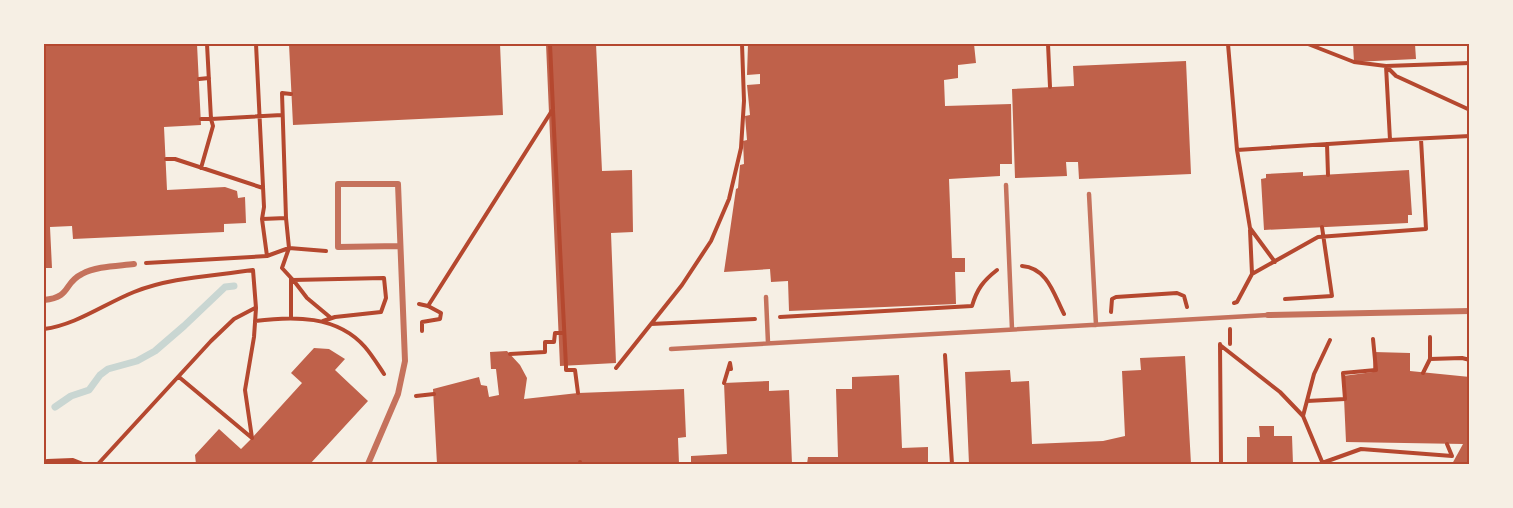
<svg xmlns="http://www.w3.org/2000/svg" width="1513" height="508" font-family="'Golos Text',sans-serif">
	<rect width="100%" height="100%" fill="#f6efe4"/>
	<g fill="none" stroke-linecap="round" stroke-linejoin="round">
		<path stroke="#c9d6d2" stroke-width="7" d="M 55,407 L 71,396 L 89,390 L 100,375 L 108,369 L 137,361 L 155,351 L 184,326 L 225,287 L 234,286"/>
	</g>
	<path fill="#bf614a" d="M 44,44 L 197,44 L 201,125 L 164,127 L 167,190 L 225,187 L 237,191 L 238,198 L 245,197 L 246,223 L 224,224 L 224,232 L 73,239 L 72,226 L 50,227 L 52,268 L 44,268 Z
		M 289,44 L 500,44 L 503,115 L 293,125 Z
		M 546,44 L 596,44 L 602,171 L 632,170 L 633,232 L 611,233 L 616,363 L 560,366 Z
		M 748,44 L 974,44 L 976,63 L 958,65 L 958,78 L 944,80 L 945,106 L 1011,104 L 1012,164 L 1000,164 L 1000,176 L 949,179 L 952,258 L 965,258 L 965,272 L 955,272 L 956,304 L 789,311 L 788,281 L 771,282 L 770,269 L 724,272 L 736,189 L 738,188 L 740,165 L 744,164 L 743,141 L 747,140 L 745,116 L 750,115 L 747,85 L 760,84 L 760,74 L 747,75 Z
		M 1353,44 L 1415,44 L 1416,59 L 1354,62 Z
		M 1186,61 L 1191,174 L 1079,179 L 1078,162 L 1066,162 L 1067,176 L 1015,178 L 1012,89 L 1074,86 L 1073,66 Z
		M 1409,170 L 1412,215 L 1408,215 L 1408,223 L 1264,230 L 1261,179 L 1266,178 L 1266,174 L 1303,172 L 1303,176 Z
		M 314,348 L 329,349 L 345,359 L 335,370 L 368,401 L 310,464 L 196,464 L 195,455 L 219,429 L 241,449 L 252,438 L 302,383 L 291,373 Z
		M 507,351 L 520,365 L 527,378 L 524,399 L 578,393 L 684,389 L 686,437 L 678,438 L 679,464 L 616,464 L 616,462 L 580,462 L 563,464 L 437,464 L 433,389 L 479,377 L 481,385 L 487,386 L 489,397 L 499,395 L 496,369 L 491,369 L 490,352 Z
		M 1374,352 L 1410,353 L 1410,371 L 1470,377 L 1470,464 L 1452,464 L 1463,444 L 1346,442 L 1343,376 L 1373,372 Z
		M 1185,356 L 1191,464 L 969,464 L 965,372 L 1010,370 L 1011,382 L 1029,381 L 1032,444 L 1103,441 L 1125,436 L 1122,371 L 1141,370 L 1140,358 Z
		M 899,375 L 902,448 L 928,447 L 928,464 L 807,464 L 808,457 L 838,457 L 836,389 L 852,389 L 852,377 Z
		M 769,381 L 769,391 L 789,390 L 792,464 L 691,464 L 691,456 L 727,454 L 724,383 Z
		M 1259,426 L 1274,426 L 1274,436 L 1292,436 L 1293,464 L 1252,464 L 1252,462 L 1247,462 L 1247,437 L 1260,437 Z"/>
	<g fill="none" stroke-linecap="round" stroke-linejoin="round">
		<path stroke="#b5482f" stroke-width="4" d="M 207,44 L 211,119 L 282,115
			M 256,44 L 264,207 L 262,219 L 267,256
			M 974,44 L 976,44
			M 1048,44 L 1050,87
			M 1228,44 L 1237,150 L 1250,228 L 1275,262
			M 1308,44 L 1354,62 L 1386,66 L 1396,76 L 1470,110
			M 199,79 L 209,78
			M 291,94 L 282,93 L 286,218 L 289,248 L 282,268 L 293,280 L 384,278 L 386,298 L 381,312 L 335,317 L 323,321
			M 553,110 L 566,366 L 566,370 L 575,370 L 578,393
			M 201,119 L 211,119 L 213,126 L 201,168
			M 1390,140 L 1470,136
			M 1327,144 L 1328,175
			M 1237,150 L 1390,140 L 1386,66 L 1470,63
			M 166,159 L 175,159 L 263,188
			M 262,219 L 286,218
			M 1250,230 L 1252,274
			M 146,263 L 267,256 L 289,248 L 326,251
			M 1022,266 C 1048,268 1054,295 1064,314
			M 291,278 L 291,317
			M 294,281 L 307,298 L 331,318
			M 1285,299 L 1332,296 L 1322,227
			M 1234,303 L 1237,302 L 1252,274 L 1318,237 L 1426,229 L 1421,139
			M 419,304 L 428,306 L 553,109 L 550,44
			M 1111,312 L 1112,299 L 1116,297 L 1177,293 L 1184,296 L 1187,307
			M 780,317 L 972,306 C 977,289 983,281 997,270
			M 255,321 C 293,316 337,315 365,347 C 372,355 378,365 384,374
			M 651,324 L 755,319
			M 44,329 C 76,325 104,304 134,292 C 171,277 214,276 253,270 L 256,308 L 254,337 L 245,390 L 252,438
			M 1230,329 L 1230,344
			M 422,331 L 422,322 L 440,319 L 441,313 L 428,306
			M 1220,344 L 1221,464
			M 1220,345 L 1280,392 L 1303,416
			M 510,354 L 545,352 L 545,342 L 554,342 L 555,333 L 564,333
			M 945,355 L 952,464
			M 1430,359 L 1462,358 L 1470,360
			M 616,368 L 682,285 L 711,241 L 729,199 L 741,148 L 744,101 L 742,44
			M 1423,373 L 1430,359 L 1430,337
			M 179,377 L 252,438
			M 724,383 L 730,363 L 731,369
			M 416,396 L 434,394
			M 1345,399 L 1343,373 L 1376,370 L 1373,339
			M 1307,401 L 1345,399
			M 580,462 L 580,464
			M 1322,463 L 1361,449 L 1452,456 L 1447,444
			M 44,464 L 47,461 L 73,460 L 83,464
			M 98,464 L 211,341 L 234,319 L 255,308
			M 1323,464 L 1303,416 L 1314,374 L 1330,340"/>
		<path stroke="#c5725c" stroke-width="4.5" d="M 1006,185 L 1012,329
			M 1089,194 L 1096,325
			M 766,297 L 768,343
			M 671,349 L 1268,315"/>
		<path stroke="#c5725c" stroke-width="6" d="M 44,300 C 72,297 63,283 82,274 C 96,266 118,266 134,264
			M 1268,315 L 1470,311
			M 368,464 L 398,394 L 405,361 L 398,184 L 338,184 L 338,247 L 400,246"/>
	</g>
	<rect width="1513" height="508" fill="none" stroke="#f6efe4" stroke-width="90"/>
	<rect x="45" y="45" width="1423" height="418" fill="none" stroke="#b5482f" stroke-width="2"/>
</svg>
